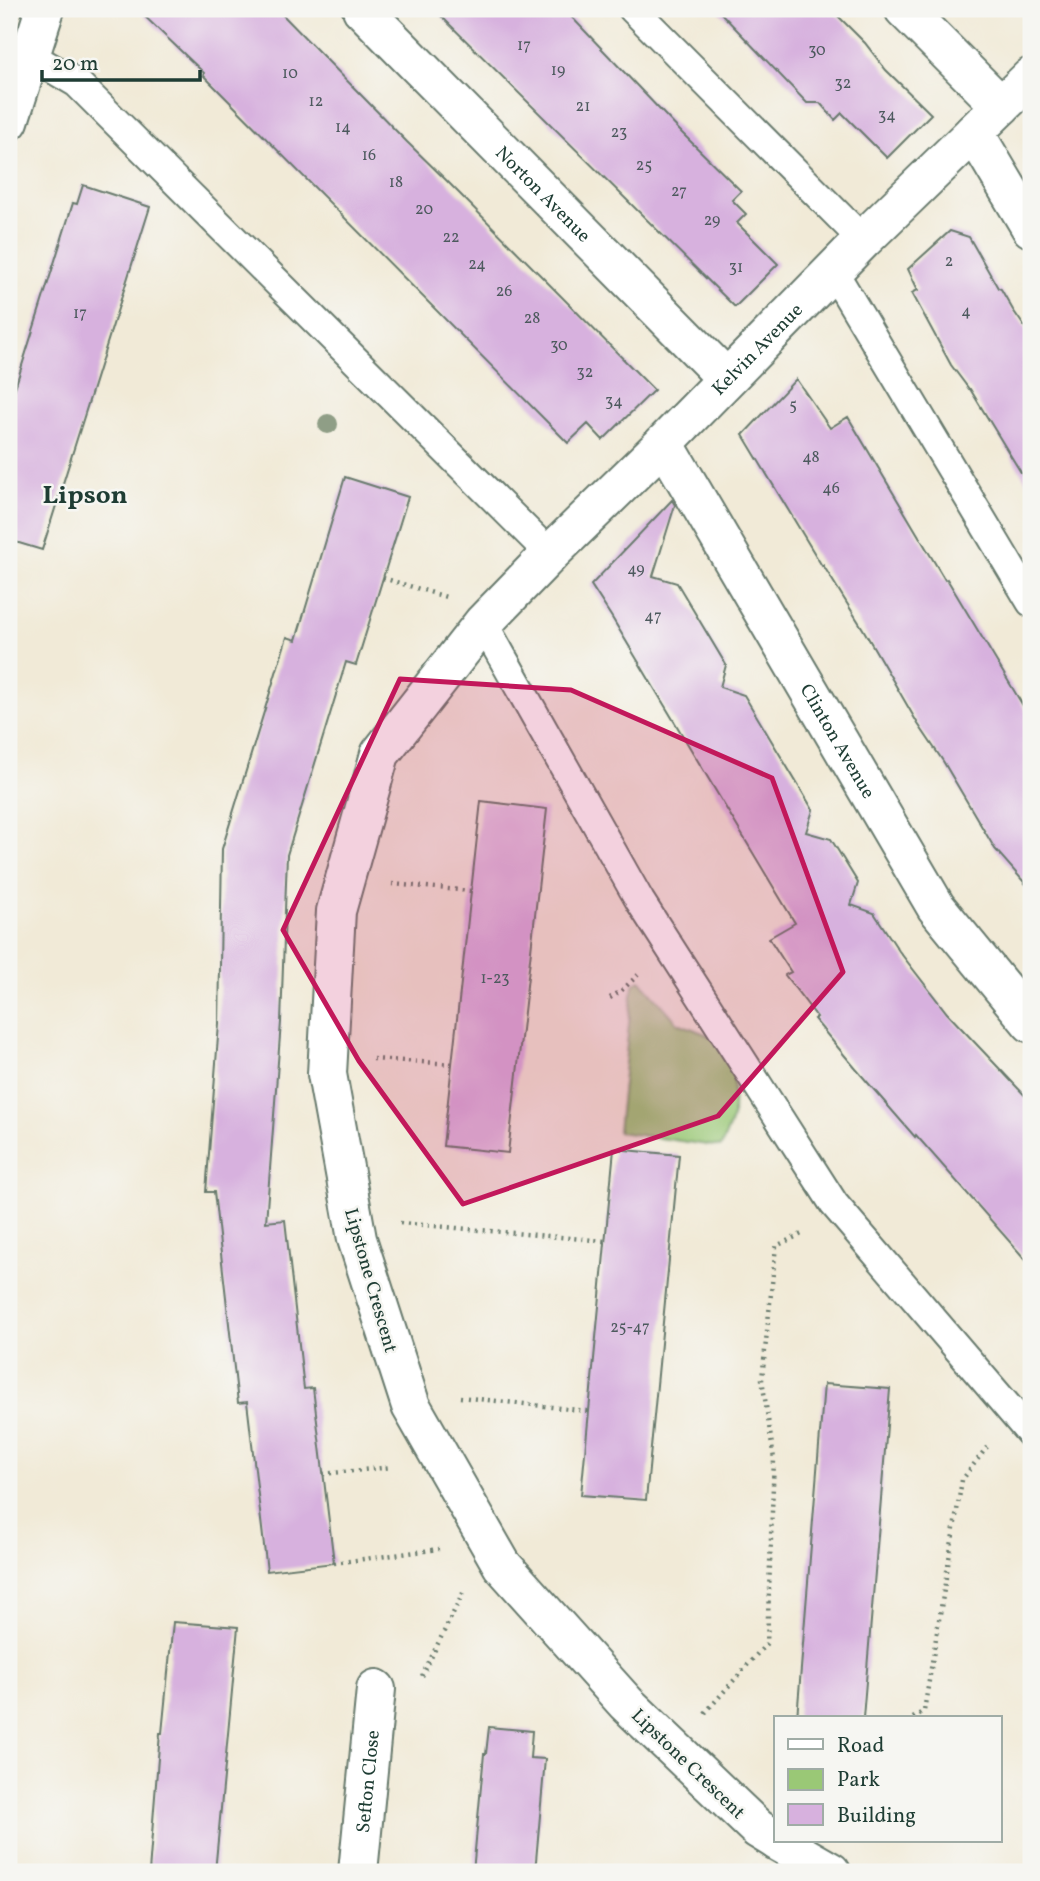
<svg xmlns="http://www.w3.org/2000/svg" width="1040" height="1881" font-family="Vollkorn,serif">
	<rect width="100%" height="100%" fill="#f6f6f2"/>
	<filter id="ink" filterUnits="userSpaceOnUse"><feTurbulence type="fractalNoise" baseFrequency=".0143" numOctaves="2"/><feDisplacementMap in="SourceGraphic" scale="14" xChannelSelector="R" yChannelSelector="G"/><feConvolveMatrix kernelMatrix="1 2 1 2 8 2 1 2 1" color-interpolation-filters="sRGB"/></filter>
	<filter id="wash" filterUnits="userSpaceOnUse"><feTurbulence type="fractalNoise" baseFrequency=".00686" numOctaves="4" result="noise"/><feDisplacementMap in="SourceGraphic" scale="28" xChannelSelector="R" yChannelSelector="G"/><feGaussianBlur stdDeviation="1.57" result="paint"/><feColorMatrix in="noise" values="0 0 0 0 0 0 0 0 0 0 0 0 0 0 0 0 0 1.4 0 .05"/><feComposite in="paint" operator="in"/></filter>
	<g filter="url(#wash)">
		<rect width="100%" height="100%" fill="#f1ead7"/>
		<path fill="#9ac876" stroke="#5c8255" stroke-width="2" d="M 640,980 L 678,1023 L 708,1035 L 722,1044 L 734,1067 L 733,1117 L 721,1147 L 618,1132 L 633,985 Z"/>
		<g id="blocks">
			<path fill="#d7b1de" d="M 137,9 L 277,9 L 407,142 L 445,179 L 654,390 L 603,440 L 588,424 L 568,443 L 203,75 L 204,73 Z
				M 434,9 L 564,9 L 682,133 L 741,191 L 732,200 L 746,214 L 737,223 L 778,264 L 735,307 Z
				M 717,9 L 831,9 L 865,43 L 886,70 L 931,114 L 887,158 L 842,113 L 835,120 L 820,103 L 807,103 Z
				M 83,185 L 150,207 L 42,550 L 9,540 L 9,407 L 73,203 L 77,204 Z
				M 950,231 L 969,237 L 998,288 L 1001,289 L 1013,310 L 1031,336 L 1031,489 L 970,389 L 969,389 L 951,365 L 912,293 L 918,290 L 908,269 Z
				M 796,379 L 830,428 L 848,417 L 945,580 L 947,579 L 1031,719 L 1031,890 L 995,849 L 943,761 L 918,724 L 863,629 L 823,565 L 822,566 L 743,435 Z
				M 345,477 L 408,497 L 356,665 L 346,662 L 287,855 L 281,1022 L 266,1222 L 285,1220 L 304,1389 L 313,1388 L 334,1563 L 267,1571 L 247,1402 L 238,1403 L 214,1192 L 206,1192 L 219,1024 L 222,849 L 287,637 L 296,640 Z
				M 672,500 L 675,505 L 653,576 L 677,583 L 726,665 L 720,687 L 744,695 L 813,810 L 806,832 L 831,839 L 858,883 L 851,905 L 874,913 L 899,951 L 947,1013 L 1031,1102 L 1031,1266 L 916,1135 L 915,1137 L 856,1069 L 814,1019 L 817,1017 L 785,975 L 791,972 L 769,938 L 795,923 L 611,616 L 591,585 Z
				M 481,801 L 547,809 L 508,1153 L 443,1146 Z
				M 614,1149 L 679,1155 L 646,1500 L 581,1495 Z
				M 824,1384 L 890,1389 L 863,1718 L 797,1718 Z
				M 173,1622 L 238,1627 L 215,1872 L 149,1872 L 160,1733 L 162,1733 Z
				M 489,1727 L 532,1731 L 530,1758 L 545,1759 L 535,1872 L 473,1872 L 484,1754 L 486,1754 Z"/>
		</g>
	</g>
	<g filter="url(#ink)">
		<use href="#blocks" fill-opacity="0" stroke="#687a6d" stroke-width="2"/>
		<g fill="none" stroke-linecap="round" stroke-linejoin="round">
			<defs>
				<path id="lane" d="M 633,9 L 863,240
					M 31,56 L 77,83 L 550,554
					M 833,271 L 1031,602
					M 483,623 L 640,901 L 834,1204 L 1031,1434"/>
				<g id="street">
					<path id="s1" d="M 362,9 L 726,378"/>
					<path d="M 904,9 L 1001,106"/>
					<path d="M 9,121 L 45,9"/>
					<path d="M 974,132 L 1031,228"/>
					<path id="s2" d="M 664,443 L 936,907 L 1031,1023"/>
					<path id="s3" d="M 776,1840 L 758,1829 L 626,1703 L 502,1565 L 411,1406 L 357,1239 L 327,1074 L 336,911 L 380,754 L 483,623 L 550,554 L 664,443 L 863,240 L 1031,77"/>
					<path d="M 777,1841 L 831,1872"/>
					<path id="s4" d="M 358,1872 L 376,1689"/>
				</g>
			</defs>
			<use href="#lane" stroke="#687a6d" stroke-width="32"/>
			<use href="#street" stroke="#687a6d" stroke-width="42"/>
			<path stroke="#687a6d" stroke-width="4.5" stroke-dasharray="2 5" stroke-linecap="butt" d="M 383,578 L 446,597
				M 392,884 L 471,891
				M 610,998 L 621,991 L 638,975
				M 373,1059 L 453,1064
				M 400,1223 L 605,1241
				M 460,1397 L 588,1411
				M 323,1474 L 392,1467
				M 334,1563 L 439,1549
				M 422,1676 L 463,1593
				M 705,1713 L 767,1643 L 774,1459 L 762,1379 L 776,1246 L 804,1233
				M 913,1718 L 924,1711 L 962,1480 L 987,1447"/>
			<use href="#lane" stroke="#fff" stroke-width="28"/>
			<use href="#street" stroke="#fff" stroke-width="38"/>
		</g>
		<circle fill="#8f9e86" cx="328" cy="424" r="10"/>
	</g>
	<path fill="#c2185b" fill-opacity="0.2" stroke="#c2185b" stroke-width="5" stroke-linejoin="round" d="M 400,679 L 571,690 L 772,778 L 843,972 L 718,1116 L 463,1204 L 359,1061 L 283,930 Z"/>
	<g text-anchor="middle" stroke-width="5" stroke-linejoin="round" paint-order="stroke">
		<g font-size="16" fill="#4d5a5e">
			<text x="524" y="50">17</text>
			<text x="817" y="55">30</text>
			<text x="558" y="75">19</text>
			<text x="290" y="78">10</text>
			<text x="843" y="88">32</text>
			<text x="316" y="106">12</text>
			<text x="583" y="111">21</text>
			<text x="887" y="120">34</text>
			<text x="343" y="132">14</text>
			<text x="619" y="137">23</text>
			<text x="369" y="160">16</text>
			<text x="644" y="170">25</text>
			<text x="396" y="187">18</text>
			<text x="679" y="196">27</text>
			<text x="424" y="214">20</text>
			<text x="712" y="225">29</text>
			<text x="451" y="242">22</text>
			<text x="949" y="266">2</text>
			<text x="477" y="269">24</text>
			<text x="736" y="272">31</text>
			<text x="504" y="296">26</text>
			<text x="966" y="316">4</text>
			<text x="80" y="318">17</text>
			<text x="532" y="323">28</text>
			<text x="559" y="350">30</text>
			<text x="585" y="377">32</text>
			<text x="614" y="406">34</text>
			<text x="793" y="410">5</text>
			<text x="811" y="462">48</text>
			<text x="831" y="493">46</text>
			<text x="636" y="574">49</text>
			<text x="653" y="621">47</text>
			<text x="495" y="983">1-23</text>
			<text x="630" y="1332">25-47</text>
		</g>
		<g font-size="19" fill="#1f3d34" stroke="#f6f6f2">
			<text dy="7" stroke="none"><textPath href="#s1" startOffset="259">Norton Avenue</textPath></text>
			<text dy="7" stroke="none"><textPath href="#s3" startOffset="1796">Kelvin Avenue</textPath></text>
			<text dy="7" stroke="none"><textPath href="#s2" startOffset="345">Clinton Avenue</textPath></text>
			<text transform="translate(372 1280) rotate(74)" y="7">Lipstone Crescent</text>
			<text transform="translate(689 1763) rotate(44)" y="7">Lipstone Crescent</text>
			<text dy="7" stroke="none"><textPath href="#s4" startOffset="91">Sefton Close</textPath></text>
		</g>
		<g font-size="26" font-weight="bold" fill="#1f3d34" stroke="#f6f6f2">
			<text x="85" y="503">Lipson</text>
		</g>
	</g>
	<rect width="1040" height="1881" fill="none" stroke="#f6f6f2" stroke-width="35"/>
	<rect x="774" y="1716" width="228" height="126" fill="#f6f6f2" stroke="#a0aca6" stroke-width="2"/>
	<rect x="788" y="1739" width="35" height="10" fill="#ffffff" stroke="#a0aca6" stroke-width="2"/>
	<text x="837" y="1752" font-size="21" fill="#1f3d34">Road</text>
	<rect x="788" y="1769" width="35" height="21" fill="#9ac876" stroke="#a0aca6" stroke-width="2"/>
	<text x="837" y="1786" font-size="21" fill="#1f3d34">Park</text>
	<rect x="788" y="1804" width="35" height="21" fill="#d7b1de" stroke="#a0aca6" stroke-width="2"/>
	<text x="837" y="1822" font-size="21" fill="#1f3d34">Building</text>
	<path d="M42 70v10h158v-10" fill="none" stroke="#1f3d34" stroke-width="3.5"/>
	<text x="52" y="70" font-size="21" fill="#1f3d34" stroke="#f6f6f2" stroke-width="5" paint-order="stroke">20 m</text>
</svg>
